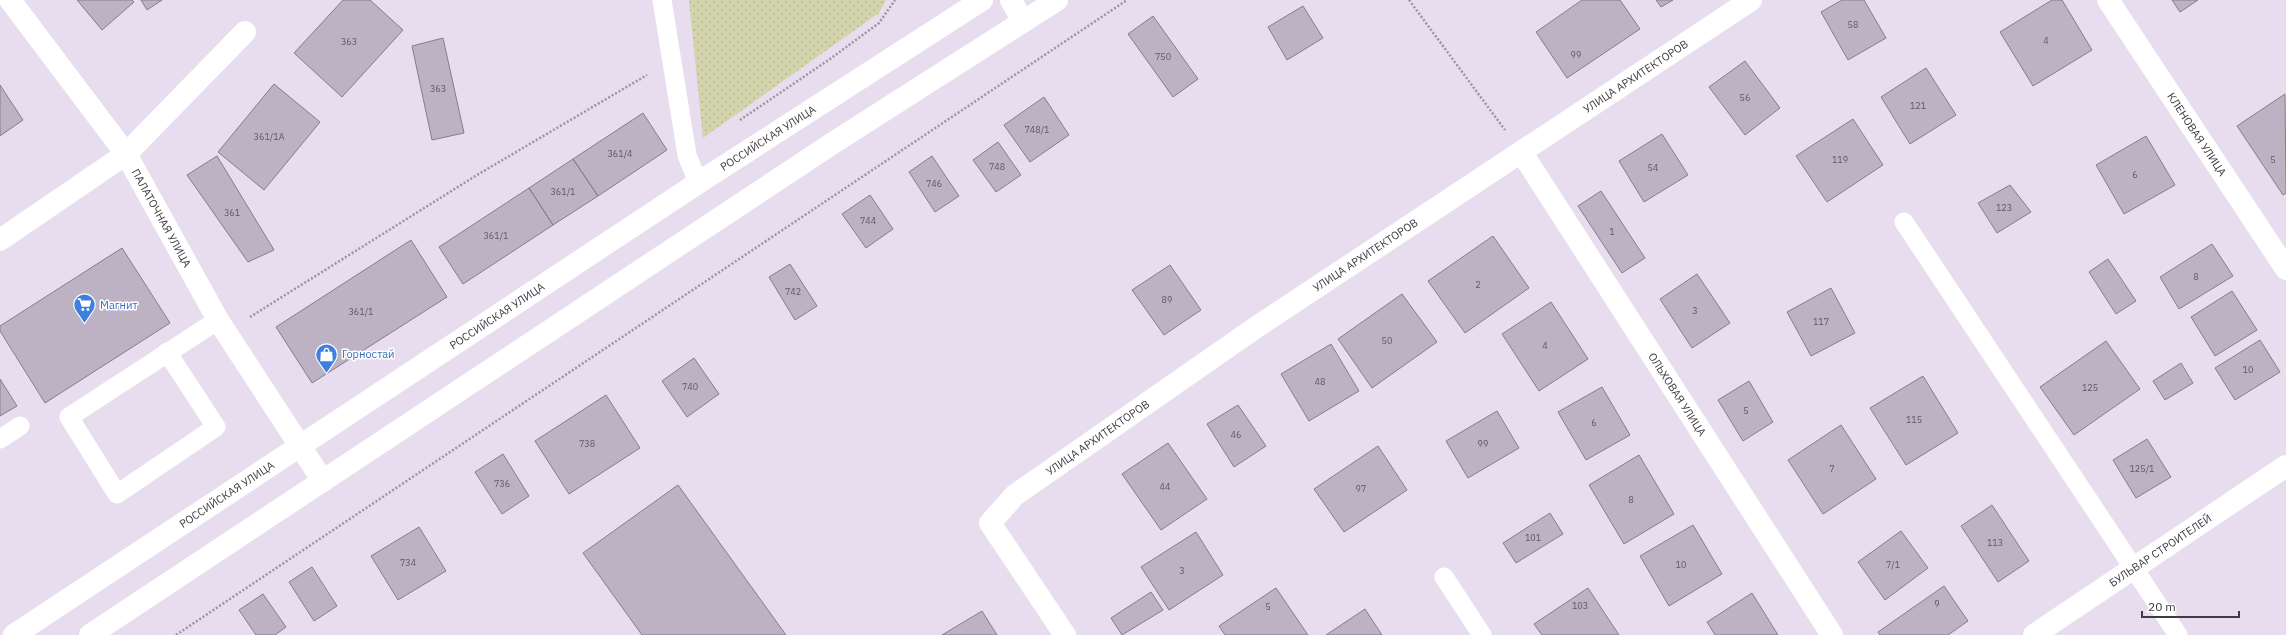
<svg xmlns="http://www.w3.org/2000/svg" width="2286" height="635" font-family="'IBM Plex Sans',sans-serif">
	<defs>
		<pattern id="green-dots" width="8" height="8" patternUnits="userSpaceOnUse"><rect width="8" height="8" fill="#d2d5ab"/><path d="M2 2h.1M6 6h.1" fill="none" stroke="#b5b894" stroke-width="1.8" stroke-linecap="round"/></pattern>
	</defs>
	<rect width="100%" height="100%" fill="#e7ddef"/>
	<path fill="url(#green-dots)" d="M 689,0 L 886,0 L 879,13 L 703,138 Z"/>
	<path fill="#bcb2c3" stroke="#857c8c" d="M 77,0 L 132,0 L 134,2 L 102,30 Z
		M 141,0 L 162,0 L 147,10 Z
		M 343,0 L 370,0 L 403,30 L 342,97 L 294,53 Z
		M 1582,0 L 1620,0 L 1640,29 L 1567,78 L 1536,32 Z
		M 1656,0 L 1673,0 L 1661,7 Z
		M 1842,0 L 1864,0 L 1886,38 L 1848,60 L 1821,12 Z
		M 2052,0 L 2062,0 L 2092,50 L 2033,86 L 2000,32 Z
		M 2172,0 L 2198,0 L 2180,12 Z
		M 1303,6 L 1323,38 L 1287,60 L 1268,27 Z
		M 1153,16 L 1198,79 L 1173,97 L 1128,34 Z
		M 443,38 L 464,133 L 432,140 L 412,46 Z
		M 1745,61 L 1780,108 L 1745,135 L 1709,87 Z
		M 1926,68 L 1956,115 L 1910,144 L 1881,97 Z
		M 274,84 L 320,122 L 264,190 L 218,152 Z
		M 0,85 L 23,120 L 0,136 Z
		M 2285,94 L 2286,193 L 2283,195 L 2237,126 Z
		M 1044,97 L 1069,135 L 1030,162 L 1004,125 Z
		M 643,113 L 667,150 L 598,196 L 573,159 Z
		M 1853,119 L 1883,165 L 1827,202 L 1796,156 Z
		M 1662,134 L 1688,175 L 1644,202 L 1619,161 Z
		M 2146,136 L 2175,185 L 2124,214 L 2096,165 Z
		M 998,142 L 1021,175 L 996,192 L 973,160 Z
		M 217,156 L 274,250 L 248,262 L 187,175 Z
		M 932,156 L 959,196 L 935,212 L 909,172 Z
		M 573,159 L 598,196 L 553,225 L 529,188 Z
		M 2010,185 L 2031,212 L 1997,233 L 1978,203 Z
		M 529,188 L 553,225 L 463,284 L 439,247 Z
		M 1601,191 L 1645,258 L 1622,273 L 1578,206 Z
		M 870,195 L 893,229 L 866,248 L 842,214 Z
		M 1493,236 L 1529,288 L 1465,333 L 1428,281 Z
		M 411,240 L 447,297 L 312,383 L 276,327 Z
		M 2212,244 L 2233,276 L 2179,309 L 2160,277 Z
		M 122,248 L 170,323 L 45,403 L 0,331 L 0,326 Z
		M 2108,259 L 2136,301 L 2116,314 L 2089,272 Z
		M 790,264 L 817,306 L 795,320 L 769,277 Z
		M 1170,265 L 1201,310 L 1164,335 L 1132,290 Z
		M 1697,274 L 1730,323 L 1692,348 L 1660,299 Z
		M 1831,288 L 1855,333 L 1811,356 L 1787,312 Z
		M 2232,291 L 2257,330 L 2215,356 L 2191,317 Z
		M 1402,294 L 1437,342 L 1372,388 L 1338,339 Z
		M 1551,302 L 1588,359 L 1539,391 L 1502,334 Z
		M 2260,340 L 2280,372 L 2235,400 L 2215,368 Z
		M 2106,341 L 2140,389 L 2074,435 L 2040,387 Z
		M 1331,344 L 1359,391 L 1309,421 L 1281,374 Z
		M 694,358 L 719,394 L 687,417 L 662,381 Z
		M 2181,363 L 2193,383 L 2165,400 L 2153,381 Z
		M 1923,376 L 1958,433 L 1906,465 L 1870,408 Z
		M 0,379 L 17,406 L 0,416 Z
		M 1749,381 L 1773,422 L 1743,441 L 1718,400 Z
		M 1602,387 L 1630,435 L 1586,460 L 1558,412 Z
		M 606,395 L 640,448 L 569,494 L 535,441 Z
		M 1238,405 L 1266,446 L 1234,467 L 1207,424 Z
		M 1497,411 L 1519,448 L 1468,478 L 1446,441 Z
		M 1841,425 L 1876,479 L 1823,514 L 1788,460 Z
		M 2147,439 L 2171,477 L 2136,498 L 2113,460 Z
		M 1168,443 L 1207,499 L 1161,530 L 1122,474 Z
		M 1378,446 L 1407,490 L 1344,532 L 1314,489 Z
		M 503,454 L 529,496 L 502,514 L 475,472 Z
		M 1639,455 L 1674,514 L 1624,544 L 1589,485 Z
		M 678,485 L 786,635 L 642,635 L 583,553 Z
		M 1992,505 L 2029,561 L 1998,582 L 1961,526 Z
		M 1550,513 L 1563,534 L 1516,563 L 1503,543 Z
		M 1693,525 L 1722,574 L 1669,606 L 1640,556 Z
		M 419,527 L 446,571 L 398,600 L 371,556 Z
		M 1901,531 L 1928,568 L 1885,600 L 1858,562 Z
		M 1196,532 L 1223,575 L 1169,610 L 1141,567 Z
		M 312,567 L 337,606 L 314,621 L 289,582 Z
		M 1944,586 L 1968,621 L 1948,635 L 1880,635 L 1878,632 Z
		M 1276,588 L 1308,635 L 1225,635 L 1219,626 Z
		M 1588,588 L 1619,635 L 1542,635 L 1534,624 Z
		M 1151,592 L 1163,610 L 1122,635 L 1111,618 Z
		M 1752,593 L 1778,635 L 1715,635 L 1707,622 Z
		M 263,594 L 286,627 L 275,635 L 256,635 L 239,610 Z
		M 1365,609 L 1382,635 L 1326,635 Z
		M 982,611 L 997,635 L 942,635 Z"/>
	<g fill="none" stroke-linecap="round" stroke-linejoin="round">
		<path stroke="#9b93a0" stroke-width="2.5" stroke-dasharray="2 2" stroke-linecap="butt" d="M 1409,0 L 1505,130
			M 740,120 L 830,59 L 879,23 L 895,0
			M 250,317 L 477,175 L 647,75
			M 176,635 L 1127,0"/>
		<path stroke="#fff" stroke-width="19" d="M 662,0 L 687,155 L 698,183
			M 1904,222 L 2178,635
			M 167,352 L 216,427 L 117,494 L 69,417 L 218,320
			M 0,439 L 20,426
			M 1444,577 L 1482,635"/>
		<g stroke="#fff" stroke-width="22">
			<path id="s1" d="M 10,0 L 126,154 L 218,320 L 300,446"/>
			<path id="s2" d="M 2108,0 L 2286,269"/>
			<path id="s3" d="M 1522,153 L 1832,635"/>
			<path d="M 0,240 L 126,154 L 245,32"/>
			<path id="s4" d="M 1065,635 L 990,523 L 1015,495 L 1258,326 L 1751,0"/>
			<path id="s5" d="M 2034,635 L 2286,466"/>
		</g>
		<g stroke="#fff" stroke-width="22">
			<path d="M 1011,0 L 1023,22"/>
			<path d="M 300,446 L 323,481"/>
			<path id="s6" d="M 14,635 L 698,183 L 982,0"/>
			<path d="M 90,635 L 833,143 L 1057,0"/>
		</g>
	</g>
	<defs>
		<symbol id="supermarket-pin" viewBox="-11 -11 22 30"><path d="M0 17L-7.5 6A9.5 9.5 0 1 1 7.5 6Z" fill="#3f7fe0" stroke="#fff"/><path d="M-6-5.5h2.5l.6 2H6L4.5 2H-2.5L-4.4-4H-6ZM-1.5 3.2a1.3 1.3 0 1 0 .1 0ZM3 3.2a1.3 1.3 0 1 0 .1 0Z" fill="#fff"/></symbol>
		<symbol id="shop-pin" viewBox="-11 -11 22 30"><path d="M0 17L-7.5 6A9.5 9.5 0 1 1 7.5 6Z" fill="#3f7fe0" stroke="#fff"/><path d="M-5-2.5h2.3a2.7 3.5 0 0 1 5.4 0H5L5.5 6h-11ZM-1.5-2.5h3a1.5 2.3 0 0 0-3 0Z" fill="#fff"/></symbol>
	</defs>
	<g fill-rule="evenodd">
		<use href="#supermarket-pin" x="72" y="292" width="25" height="34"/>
		<use href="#shop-pin" x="314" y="342" width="25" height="34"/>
	</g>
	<g text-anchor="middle" stroke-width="3" stroke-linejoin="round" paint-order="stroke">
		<g font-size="9" fill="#5e5962">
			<text x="1853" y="28">58</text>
			<text x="2046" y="44">4</text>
			<text x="349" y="45">363</text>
			<text x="1576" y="58">99</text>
			<text x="1163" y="60">750</text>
			<text x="438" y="92">363</text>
			<text x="1745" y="101">56</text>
			<text x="1918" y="109">121</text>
			<text x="1037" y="133">748/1</text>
			<text x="269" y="140">361/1А</text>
			<text x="620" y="157">361/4</text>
			<text x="1840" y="163">119</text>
			<text x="2273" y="163">5</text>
			<text x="997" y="170">748</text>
			<text x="1653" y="171">54</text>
			<text x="2135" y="178">6</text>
			<text x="934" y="187">746</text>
			<text x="563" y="195">361/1</text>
			<text x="2004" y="211">123</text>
			<text x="232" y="216">361</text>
			<text x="868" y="224">744</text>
			<text x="1612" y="235">1</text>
			<text x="496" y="239">361/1</text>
			<text x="2196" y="280">8</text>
			<text x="1478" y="288">2</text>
			<text x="793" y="295">742</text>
			<text x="1167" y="303">89</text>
			<text x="1695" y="314">3</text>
			<text x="361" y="315">361/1</text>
			<text x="1821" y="325">117</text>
			<text x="1387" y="344">50</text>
			<text x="1545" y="349">4</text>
			<text x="2248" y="373">10</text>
			<text x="1320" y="385">48</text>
			<text x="690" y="390">740</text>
			<text x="2090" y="391">125</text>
			<text x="1746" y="414">5</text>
			<text x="1914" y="423">115</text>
			<text x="1594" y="426">6</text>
			<text x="1236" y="438">46</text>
			<text x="587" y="447">738</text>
			<text x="1483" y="447">99</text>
			<text x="1832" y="472">7</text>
			<text x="2142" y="472">125/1</text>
			<text x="502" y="487">736</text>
			<text x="1165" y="490">44</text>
			<text x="1361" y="492">97</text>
			<text x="1631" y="503">8</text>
			<text x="1533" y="541">101</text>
			<text x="1995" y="546">113</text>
			<text x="408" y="566">734</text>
			<text x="1681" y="568">10</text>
			<text x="1893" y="568">7/1</text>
			<text x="1182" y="574">3</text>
			<text x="1937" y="607">9</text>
			<text x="1580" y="609">103</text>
			<text x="1268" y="610">5</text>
		</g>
		<g font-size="11" fill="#3f3b42" stroke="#fff">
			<text dy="4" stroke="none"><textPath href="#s4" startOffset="921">УЛИЦА АРХИТЕКТОРОВ</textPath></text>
			<text dy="4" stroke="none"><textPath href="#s2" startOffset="161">КЛЕНОВАЯ УЛИЦА</textPath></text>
			<text dy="4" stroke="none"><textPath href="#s6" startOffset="903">РОССИЙСКАЯ УЛИЦА</textPath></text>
			<text dy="4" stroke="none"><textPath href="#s1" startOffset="266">ПАЛАТОЧНАЯ УЛИЦА</textPath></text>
			<text dy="4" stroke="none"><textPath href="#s4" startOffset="597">УЛИЦА АРХИТЕКТОРОВ</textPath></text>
			<text dy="4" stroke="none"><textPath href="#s6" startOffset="579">РОССИЙСКАЯ УЛИЦА</textPath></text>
			<text dy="4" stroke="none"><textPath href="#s3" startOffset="287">ОЛЬХОВАЯ УЛИЦА</textPath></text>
			<text dy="4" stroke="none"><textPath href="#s4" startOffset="273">УЛИЦА АРХИТЕКТОРОВ</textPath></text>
			<text dy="4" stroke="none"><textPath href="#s6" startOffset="255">РОССИЙСКАЯ УЛИЦА</textPath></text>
			<text dy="4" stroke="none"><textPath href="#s5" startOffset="152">БУЛЬВАР СТРОИТЕЛЕЙ</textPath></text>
		</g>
		<g font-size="11" fill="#366cbe" stroke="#fff" text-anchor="start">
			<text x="100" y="309">Магнит</text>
			<text x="342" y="358">Горностай</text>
		</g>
	</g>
	<path d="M2142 611v6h97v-6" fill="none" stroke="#3f3b42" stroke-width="2"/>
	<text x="2148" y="611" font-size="12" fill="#3f3b42" stroke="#ffffff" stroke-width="3" paint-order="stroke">20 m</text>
</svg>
